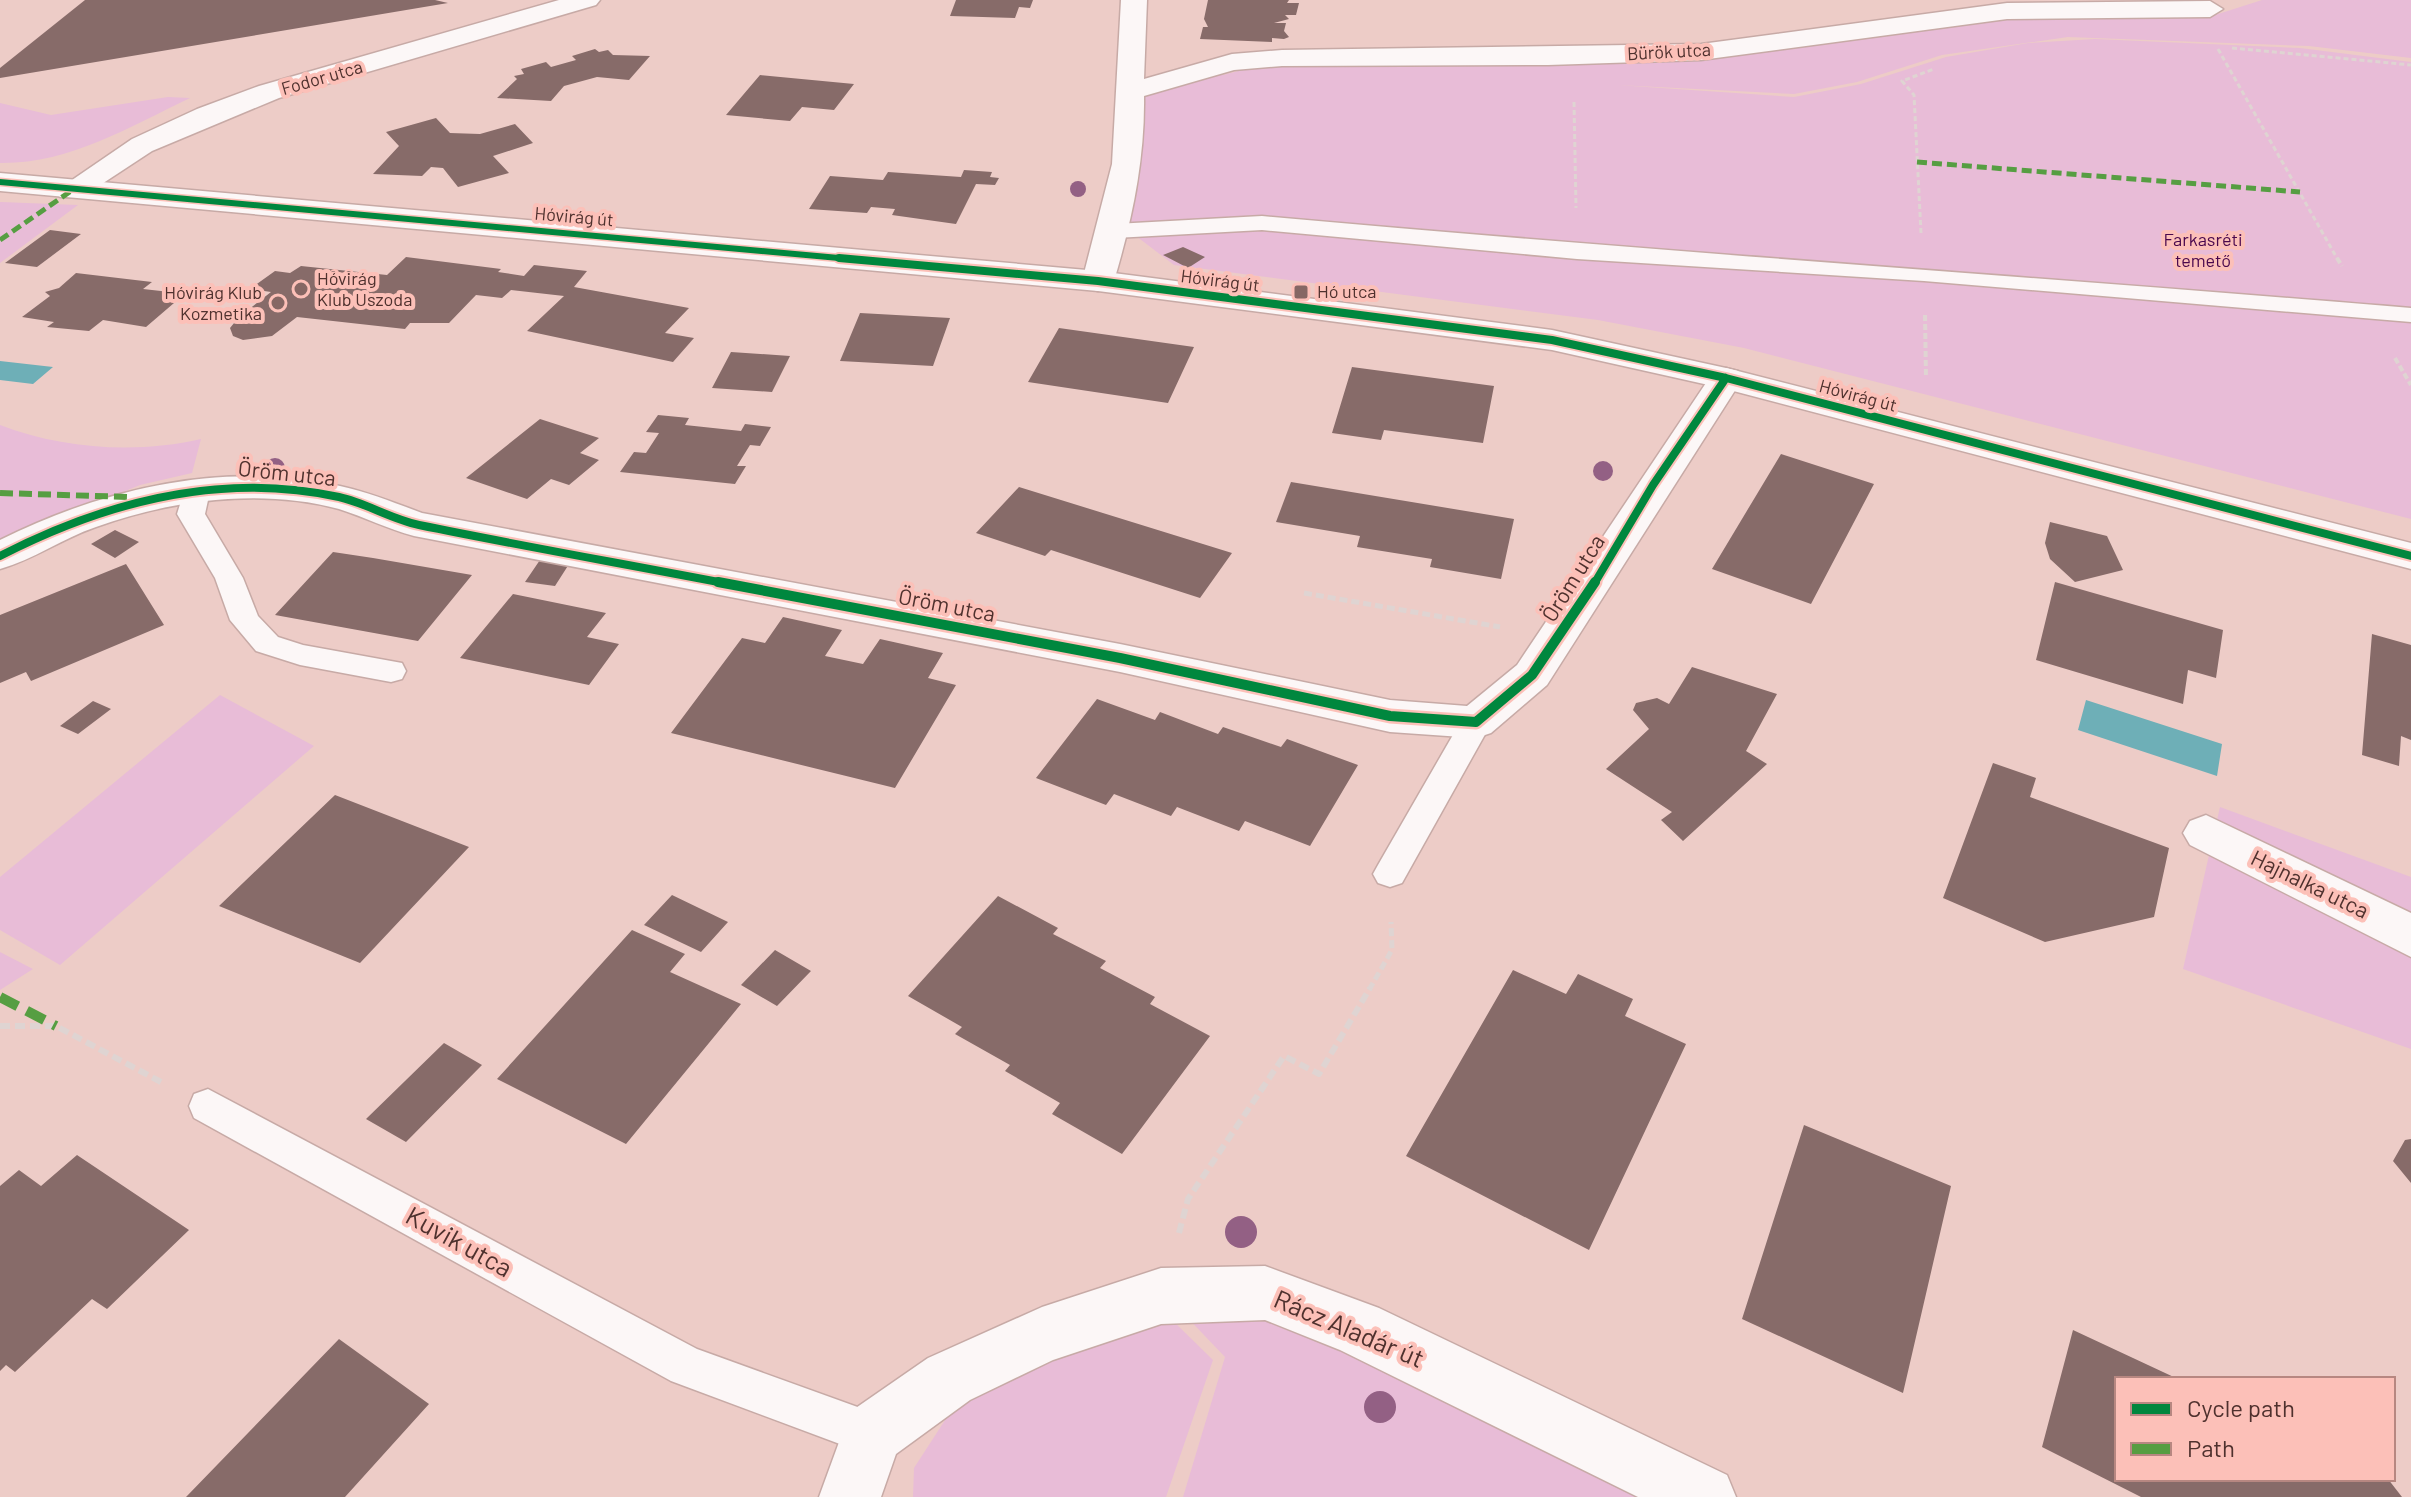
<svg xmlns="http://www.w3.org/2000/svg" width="2411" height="1497" font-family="Barlow,sans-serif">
	<rect width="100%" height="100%" fill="#edccc7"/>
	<path fill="#e8bcd7" d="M 2262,0 L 2411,0 L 2411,58 L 2309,46 L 2068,37 L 1942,55 L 1857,82 L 1794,94 L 1617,85 L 1794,97 L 1861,84 L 1946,57 L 2028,43 L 2095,39 L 2300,48 L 2411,62 L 2411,519 L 1744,348 L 1598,320 L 1174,265 L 1119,223 L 1134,90 L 1195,74 L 1223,75 L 1265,64 L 1705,55 L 1830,43 L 1999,16 L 2212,16 Z
		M 168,97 L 190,98 C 129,127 69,164 0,163 L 0,103 L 51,115 Z
		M 0,202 L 1,202 L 78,205 L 0,263 Z
		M 0,425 C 62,449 137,454 201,439 L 192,473 L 140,485 L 0,542 Z
		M 220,695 L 314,746 L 60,965 L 0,930 L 0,877 Z
		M 2220,807 L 2411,877 L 2411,1049 L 2183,969 Z
		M 0,952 L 33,969 L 0,990 Z
		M 1268,1307 L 1674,1497 L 1183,1497 L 1225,1357 L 1182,1312 Z
		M 1165,1313 L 1213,1360 L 1166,1497 L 913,1497 L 914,1468 L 960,1397 Z"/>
	<path fill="#6eafb7" d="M 0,361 L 53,367 L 33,384 L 0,380 Z
		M 2086,700 L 2222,744 L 2217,776 L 2078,730 Z"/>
	<path fill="#876b69" d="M 85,0 L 435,0 L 448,3 L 0,78 L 0,68 Z
		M 956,0 L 1033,0 L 1030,8 L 1019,7 L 1015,18 L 950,16 Z
		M 1208,0 L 1289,0 L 1287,3 L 1299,3 L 1296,15 L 1285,15 L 1289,19 L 1274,23 L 1286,23 L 1284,31 L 1289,37 L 1284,39 L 1272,38 L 1272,42 L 1200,39 L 1203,27 L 1208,27 L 1204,19 Z
		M 595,49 L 599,52 L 608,50 L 613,55 L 650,56 L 629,80 L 597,77 L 564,86 L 551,101 L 497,98 L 517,79 L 514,76 L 524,74 L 521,69 L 546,62 L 551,67 L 576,60 L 572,56 Z
		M 760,75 L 854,84 L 834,110 L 802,107 L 790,121 L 726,115 Z
		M 436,118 L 450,133 L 480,134 L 515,124 L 533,143 L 493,156 L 509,173 L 458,187 L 443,168 L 431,167 L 422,176 L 373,174 L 399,146 L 386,132 Z
		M 964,170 L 992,172 L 990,177 L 999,178 L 995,185 L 976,184 L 956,224 L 892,215 L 895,209 L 871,207 L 867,213 L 809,209 L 830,176 L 883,180 L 888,172 L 961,177 Z
		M 50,230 L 81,234 L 37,267 L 5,263 Z
		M 1183,247 L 1205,257 L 1188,268 L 1163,255 Z
		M 406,257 L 501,269 L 498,272 L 524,276 L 534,265 L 587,271 L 574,287 L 689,308 L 665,333 L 694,338 L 673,362 L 527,331 L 564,296 L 511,290 L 502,298 L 476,295 L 449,323 L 410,323 L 405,329 L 297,317 L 272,336 L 243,340 L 233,336 L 230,328 L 239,317 L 271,292 L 250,289 L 275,271 L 290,273 L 301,266 L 387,275 Z
		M 76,273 L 152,282 L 143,289 L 170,292 L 175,297 L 174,303 L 146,327 L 103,320 L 89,331 L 47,327 L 54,322 L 22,317 L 50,296 L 45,292 L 59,288 Z
		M 860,313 L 950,318 L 933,366 L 840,361 Z
		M 1059,328 L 1194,347 L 1168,403 L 1028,382 Z
		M 731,352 L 790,356 L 772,392 L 712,388 Z
		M 1352,367 L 1494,386 L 1483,443 L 1384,430 L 1381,440 L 1332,433 Z
		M 658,415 L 689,418 L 685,425 L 741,431 L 745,424 L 771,427 L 760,446 L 750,445 L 737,466 L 746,466 L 735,484 L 620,472 L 634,452 L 646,453 L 659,433 L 646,432 Z
		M 540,419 L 599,438 L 580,453 L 599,460 L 569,485 L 551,479 L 527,499 L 466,478 Z
		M 1781,454 L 1874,484 L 1811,604 L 1712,569 Z
		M 1291,482 L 1514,519 L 1501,579 L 1430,567 L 1432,559 L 1357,547 L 1360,536 L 1276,522 Z
		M 1019,487 L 1232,553 L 1200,598 L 1051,550 L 1045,556 L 976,533 Z
		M 2050,522 L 2107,536 L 2123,570 L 2075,582 L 2050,559 L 2045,543 Z
		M 115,530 L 139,542 L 115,558 L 91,544 Z
		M 333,552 L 373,558 L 472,575 L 418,641 L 275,615 Z
		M 542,557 L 571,561 L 555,586 L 525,582 Z
		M 126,564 L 164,625 L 31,681 L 26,672 L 0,683 L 0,615 Z
		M 2055,582 L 2223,630 L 2216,678 L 2188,670 L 2183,704 L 2036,660 Z
		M 513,594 L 606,613 L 587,637 L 619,644 L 589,685 L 460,658 Z
		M 783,617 L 842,630 L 825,656 L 863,664 L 880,639 L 943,653 L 928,678 L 956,685 L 895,788 L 671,733 L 742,638 L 765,643 Z
		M 2372,634 L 2411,645 L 2411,740 L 2401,736 L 2399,766 L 2362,755 Z
		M 1692,667 L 1777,694 L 1746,751 L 1767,764 L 1683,841 L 1661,820 L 1672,812 L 1606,769 L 1649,729 L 1633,710 L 1636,703 L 1657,698 L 1669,704 Z
		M 1097,699 L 1155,720 L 1160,712 L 1218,734 L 1223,727 L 1281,747 L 1287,739 L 1358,765 L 1310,846 L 1245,821 L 1239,831 L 1177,807 L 1171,816 L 1114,794 L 1106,805 L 1036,778 Z
		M 93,701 L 111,709 L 78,734 L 60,726 Z
		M 1993,763 L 2036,778 L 2030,797 L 2169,848 L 2154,917 L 2045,942 L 1943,898 Z
		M 335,795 L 469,847 L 360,963 L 219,906 Z
		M 672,895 L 728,922 L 701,952 L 644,925 Z
		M 998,896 L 1058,928 L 1053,934 L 1106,961 L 1100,968 L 1155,997 L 1150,1004 L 1210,1036 L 1122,1154 L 1052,1114 L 1060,1103 L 1005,1071 L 1010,1065 L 955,1034 L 962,1027 L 908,996 Z
		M 632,930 L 685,954 L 670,972 L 741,1004 L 626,1144 L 497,1079 Z
		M 775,950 L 811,971 L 777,1006 L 741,985 Z
		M 1513,970 L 1566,994 L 1578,974 L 1633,999 L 1625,1016 L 1686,1044 L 1589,1250 L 1406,1156 Z
		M 444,1043 L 482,1065 L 406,1142 L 366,1119 Z
		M 1804,1125 L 1951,1186 L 1903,1393 L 1742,1319 Z
		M 2411,1139 L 2411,1183 L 2393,1161 L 2405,1140 Z
		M 77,1155 L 189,1230 L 107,1309 L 92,1299 L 15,1372 L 6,1365 L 0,1371 L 0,1186 L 19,1170 L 41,1186 Z
		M 2073,1330 L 2178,1379 L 2117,1379 L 2117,1479 L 2388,1479 L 2402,1497 L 2141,1497 L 2042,1447 Z
		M 339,1339 L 429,1404 L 345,1497 L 186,1497 Z"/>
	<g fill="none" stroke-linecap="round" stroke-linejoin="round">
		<defs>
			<path id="service" d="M 1262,216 C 1645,251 2028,276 2411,308 L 2411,322 L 1924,281 L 1577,259 L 1262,230 L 1115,238 L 1104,231 L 1115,224 Z
				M 196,482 L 206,485 L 210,491 L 205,514 L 243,578 L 258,616 L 278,637 L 303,645 L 402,663 L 406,671 L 402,679 L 391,682 L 300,665 L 256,651 L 230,620 L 215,578 L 177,514 L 186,485 Z
				M 1476,711 L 1487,714 L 1492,722 L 1402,883 L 1390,887 L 1378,883 L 1373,874 L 1378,865 L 1465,714 Z
				M 208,1089 L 697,1349 L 888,1418 L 894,1434 L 888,1450 L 872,1456 L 671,1381 L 194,1118 L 189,1106 L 194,1094 Z"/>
			<path id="minor" d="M 559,0 L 600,0 L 596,5 L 279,98 L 152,151 L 82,197 L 60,197 L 56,191 L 132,139 L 197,109 L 259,86 Z
				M 1121,0 L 1147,0 L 1144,79 L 1232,54 L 1282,50 L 1701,44 L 2007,3 L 2210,1 L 2223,9 L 2210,17 L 2007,19 L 1701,60 L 1548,65 L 1282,66 L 1234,70 L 1144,96 C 1145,160 1132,220 1114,281 L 1109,288 L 1098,291 L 1087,288 L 1082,281 L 1112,164 Z
				M 1726,368 L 1738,371 L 1743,378 L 1547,685 L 1491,733 L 1476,738 L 1390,732 L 1120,672 L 414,536 C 388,529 364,517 339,509 C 260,488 171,500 96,527 C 63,538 33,560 0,569 L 0,540 C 104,488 225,460 340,486 C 368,492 395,503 422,513 L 1120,644 L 1390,700 L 1467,706 L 1517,665 L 1714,371 Z
				M 2206,815 L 2411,913 L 2411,957 L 2190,845 L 2183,833 L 2190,821 Z
				M 1265,1266 L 1379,1308 L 1727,1475 L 1736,1497 L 1638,1497 L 1340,1350 L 1265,1320 L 1161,1324 L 1053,1360 L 970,1400 L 896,1454 L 881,1497 L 819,1497 L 850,1412 L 928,1358 L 1042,1307 L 1161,1268 Z"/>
			<path id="tertiary" d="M 0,173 L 1098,271 L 1552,330 L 1726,368 L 2411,543 L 2411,569 L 1722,388 L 1552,350 L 1098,291 L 0,191 Z"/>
		</defs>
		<use href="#service" stroke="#c7aaa6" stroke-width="3"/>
		<use href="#minor" stroke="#c7aaa6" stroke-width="3"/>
		<use href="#tertiary" stroke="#c7aaa6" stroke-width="3"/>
		<path stroke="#dfd4d2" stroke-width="3" stroke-dasharray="5 3" stroke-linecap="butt" d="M 2232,48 L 2411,65
			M 2218,49 L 2338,260
			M 1574,102 L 1576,208
			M 1921,233 L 1914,95 L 1902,81 L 1934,69"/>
		<path stroke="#dfd4d2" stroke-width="4" stroke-dasharray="6 3" stroke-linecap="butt" d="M 2337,258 L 2342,266
			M 1925,315 L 1926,378
			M 2395,358 L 2411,385"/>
		<path stroke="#dfd4d2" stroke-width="5" stroke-dasharray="8 4" stroke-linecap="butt" d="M 1304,593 L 1500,627
			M 1369,990 L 1392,950 L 1391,922"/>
		<path stroke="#dfd4d2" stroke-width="6" stroke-dasharray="10 5" stroke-linecap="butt" d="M 0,1026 L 56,1026 L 161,1082
			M 1179,1233 L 1188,1199 L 1284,1056 L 1319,1074 L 1370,988"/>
		<use href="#service" fill="#fcf7f7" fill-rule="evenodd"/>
		<use href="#minor" fill="#fcf7f7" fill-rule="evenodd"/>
		<use href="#tertiary" fill="#fcf7f7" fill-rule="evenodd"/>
		<path stroke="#569e42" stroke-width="5" stroke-dasharray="10 5" stroke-linecap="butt" d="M 1917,162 L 2300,192
			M 0,240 L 71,191"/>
		<path stroke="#569e42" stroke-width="6" stroke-dasharray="13 6" stroke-linecap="butt" d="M 0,493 L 128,497"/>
		<path stroke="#569e42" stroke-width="10" stroke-dasharray="20 10" stroke-linecap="butt" d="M 0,997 L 56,1026"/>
		<defs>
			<path id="cycleway-far2" d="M 0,182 L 861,260"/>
			<path id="cycleway-far1" d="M 839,258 L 1098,281 L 1552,340 L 1726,378 L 2411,556
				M 0,556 C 105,502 221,471 339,497 C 366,503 391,519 419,525 C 522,546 625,564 729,584
				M 1594,584 L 1653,485 L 1726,378"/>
			<path id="cycleway" d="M 718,582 L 1120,658 L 1390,716 L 1476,722 L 1532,675 L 1595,582"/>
		</defs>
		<use href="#cycleway-far2" stroke="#fcc0b8" stroke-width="9"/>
		<use href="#cycleway-far1" stroke="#fcc0b8" stroke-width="12"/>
		<use href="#cycleway" stroke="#fcc0b8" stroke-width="15"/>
		<use href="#cycleway-far2" stroke="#00873e" stroke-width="6"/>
		<use href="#cycleway-far1" stroke="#00873e" stroke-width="8"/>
		<use href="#cycleway" stroke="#00873e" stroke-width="10"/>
	</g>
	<g fill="#936084">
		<circle cx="1078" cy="189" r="8"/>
		<circle cx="275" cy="468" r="10"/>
		<circle cx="1603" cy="471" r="10"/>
		<circle cx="1241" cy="1232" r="16"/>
		<circle cx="1380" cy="1407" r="16"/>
	</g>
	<g fill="#866764" stroke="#fcc0b8" stroke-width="3">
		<circle cx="301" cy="289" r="8"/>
		<rect x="1293" y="284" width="16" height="16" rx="4"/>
		<circle cx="278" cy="303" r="8"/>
	</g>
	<g text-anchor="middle" stroke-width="8" stroke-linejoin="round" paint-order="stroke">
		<g font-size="18" fill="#4f312e" stroke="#fcc0b8">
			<text transform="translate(1669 52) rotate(-3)" y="6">Bürök utca</text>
			<text transform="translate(322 78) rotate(-16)" y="6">Fodor utca</text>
			<text transform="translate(574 217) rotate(5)" y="6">Hóvirág út</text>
			<text transform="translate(1220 281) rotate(7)" y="6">Hóvirág út</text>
			<text transform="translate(1858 396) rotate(15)" y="6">Hóvirág út</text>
		</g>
		<g font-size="18" fill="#4a084d" stroke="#fcc0b8">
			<text x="2203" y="246">Farkasréti<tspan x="2203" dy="21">temető</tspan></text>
		</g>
		<g font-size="18" fill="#4f312e" stroke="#fcc0b8" text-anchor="start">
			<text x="317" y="285">Hóvirág<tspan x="317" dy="21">Klub Uszoda</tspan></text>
			<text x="1317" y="298">Hó utca</text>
			<text x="262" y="299" text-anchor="end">Hóvirág Klub<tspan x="262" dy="21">Kozmetika</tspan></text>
		</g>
		<g font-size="22" fill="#4f312e" stroke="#fcc0b8">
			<text transform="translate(287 473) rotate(6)" y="8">Öröm utca</text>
			<text transform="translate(1573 578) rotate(-58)" y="8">Öröm utca</text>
			<text transform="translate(947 605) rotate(11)" y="8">Öröm utca</text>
			<text transform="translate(2310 884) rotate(26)" y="8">Hajnalka utca</text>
		</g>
		<g font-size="26" fill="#4f312e" stroke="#fcc0b8">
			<text transform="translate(459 1242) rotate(29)" y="9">Kuvik utca</text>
			<text transform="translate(1349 1329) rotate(23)" y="9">Rácz Aladár út</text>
		</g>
	</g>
	<rect x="2115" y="1377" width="280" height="104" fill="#fcc0b8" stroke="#b78781" stroke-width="2"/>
	<rect x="2131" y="1403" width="40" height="12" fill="#00873e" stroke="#b78781" stroke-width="2"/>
	<text x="2187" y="1417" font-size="24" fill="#4f312e">Cycle path</text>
	<rect x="2131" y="1443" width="40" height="12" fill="#569e42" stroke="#b78781" stroke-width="2"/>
	<text x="2187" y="1457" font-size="24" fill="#4f312e">Path</text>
</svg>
